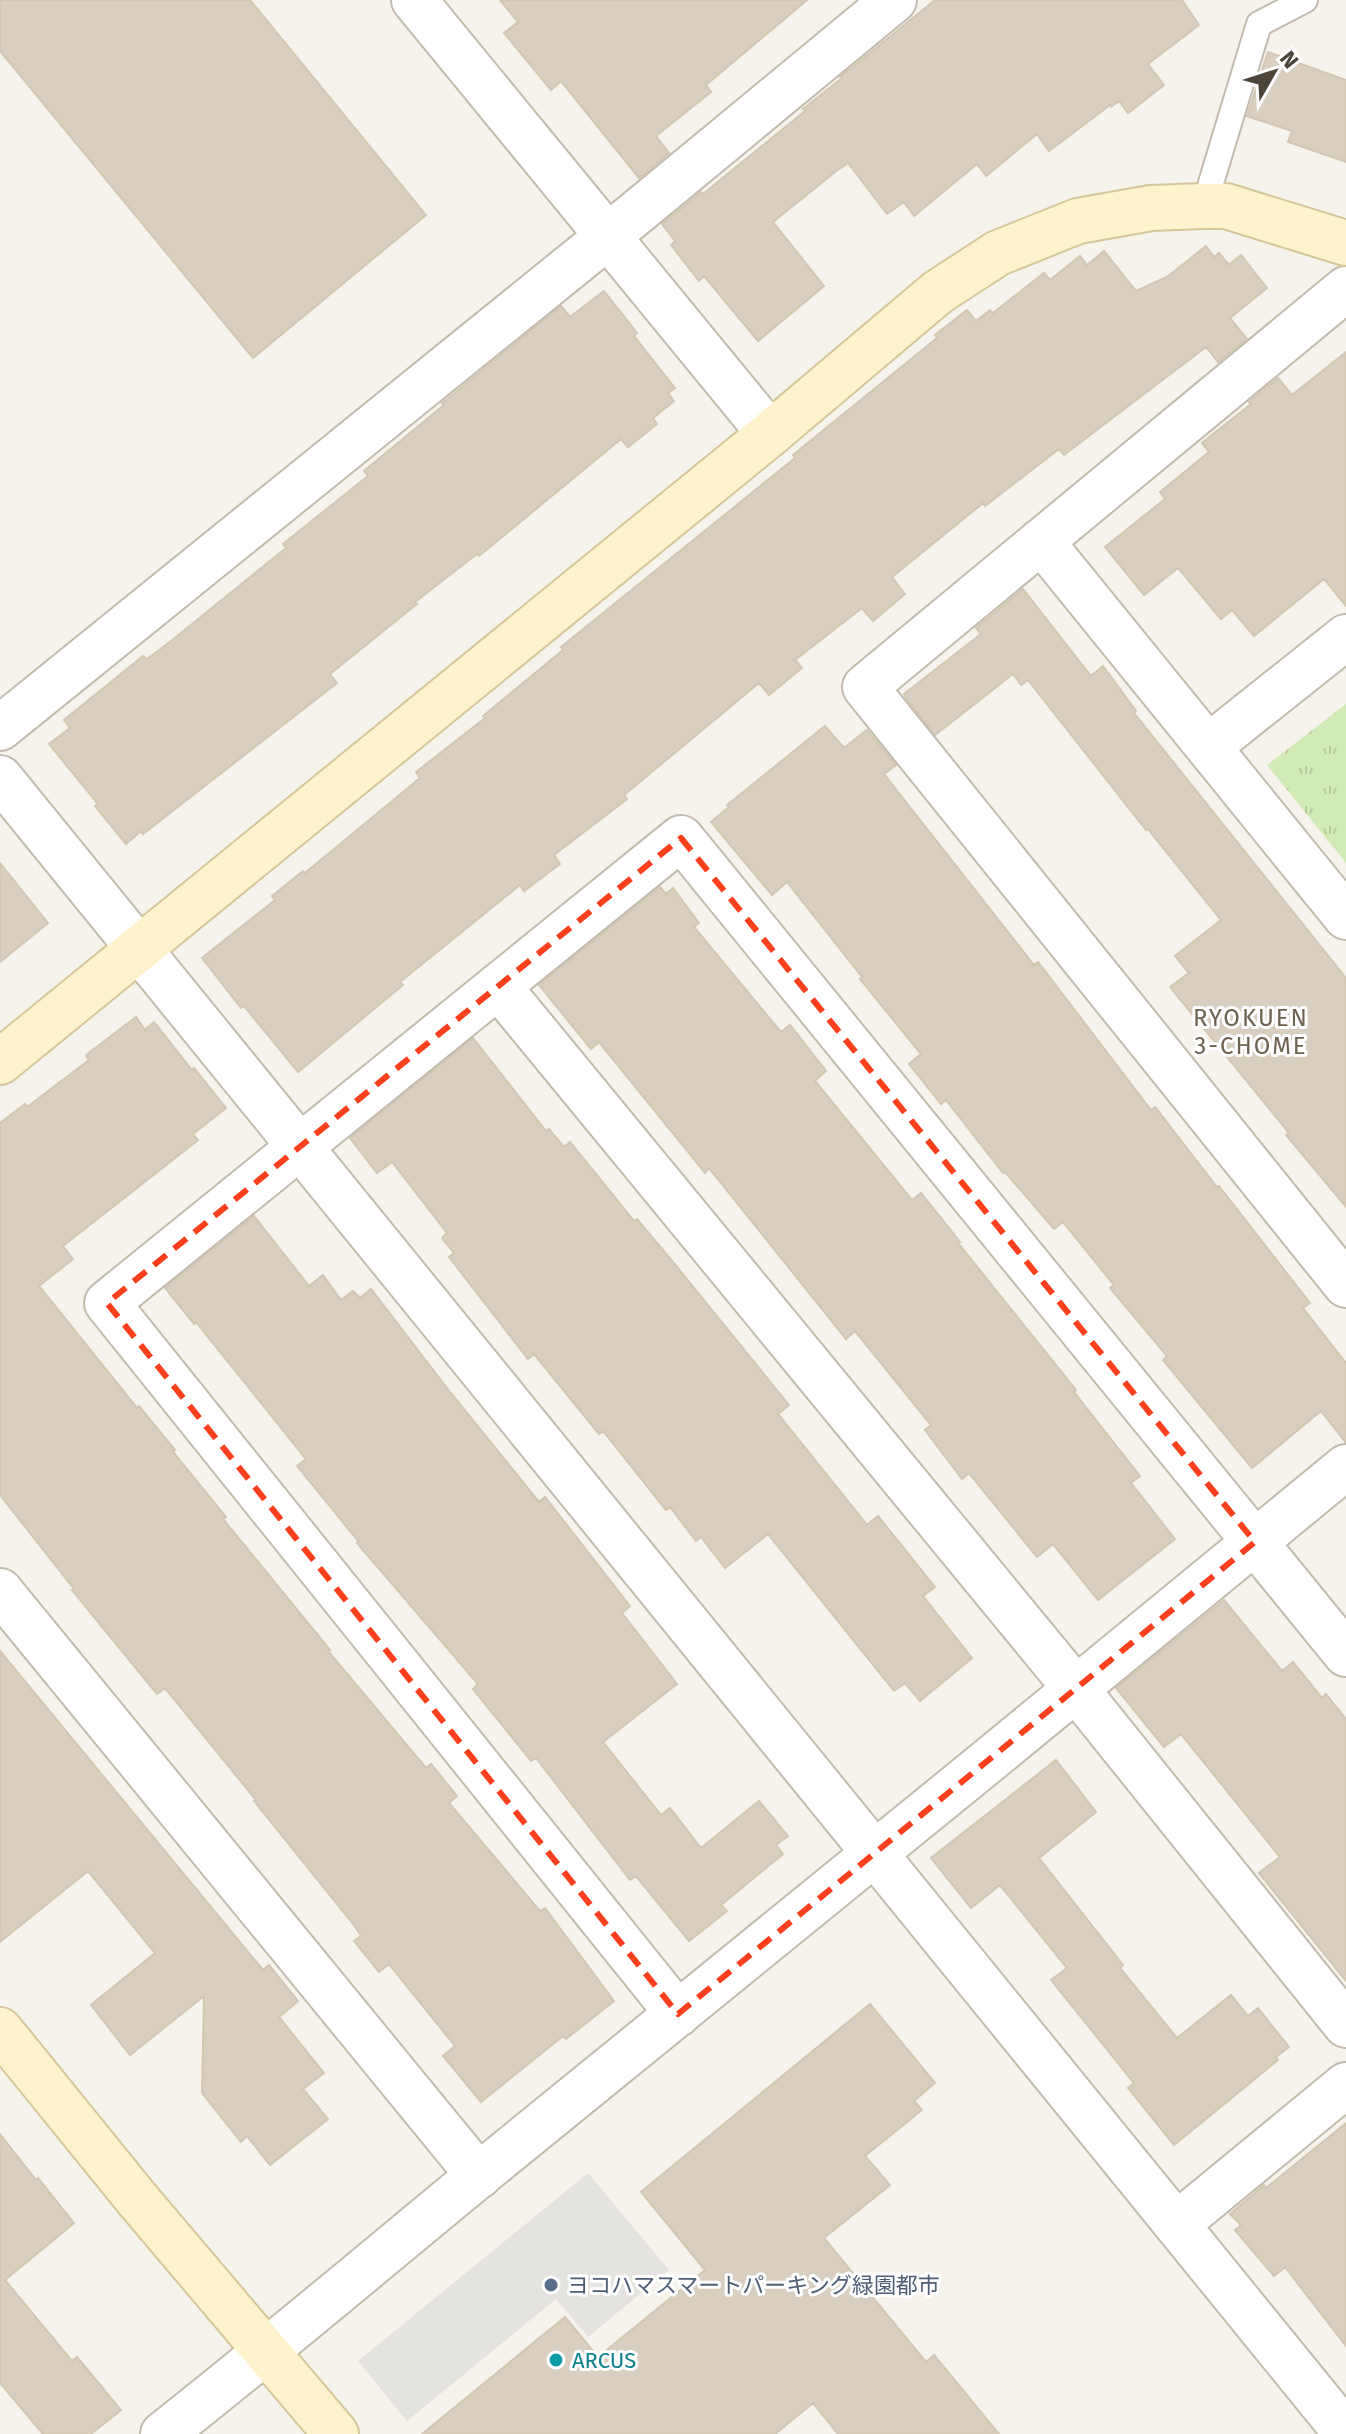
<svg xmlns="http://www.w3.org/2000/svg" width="1346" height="2434" font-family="'Fira Sans','Noto Sans JP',sans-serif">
	<defs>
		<pattern id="park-tufts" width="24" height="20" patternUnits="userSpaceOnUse" patternTransform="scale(2)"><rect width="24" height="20" fill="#d2eab5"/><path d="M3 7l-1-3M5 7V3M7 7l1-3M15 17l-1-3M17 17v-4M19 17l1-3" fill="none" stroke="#b6ca9c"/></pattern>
	</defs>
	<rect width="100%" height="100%" fill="#f6f3ec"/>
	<path fill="url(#park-tufts)" d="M 1346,704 L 1346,863 L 1267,765 Z"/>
	<path fill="#e5e3e0" d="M 588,2173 L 669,2270 L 588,2337 L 556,2299 L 407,2421 L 358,2361 Z"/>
	<path fill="#d8cfc1" stroke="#d3c7b4" stroke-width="2" d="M 0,0 L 250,0 L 426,215 L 253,358 L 0,51 Z
		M 500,0 L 807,0 L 706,85 L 711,92 L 656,136 L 669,153 L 639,178 L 561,81 L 551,90 L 504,33 L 518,22 Z
		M 935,0 L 1182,0 L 1199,25 L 1148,64 L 1164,85 L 1128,113 L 1119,101 L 1111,107 L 1110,105 L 1049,151 L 1037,134 L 986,176 L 977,164 L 914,216 L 904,202 L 887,214 L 848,163 L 835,172 L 773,222 L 824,286 L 758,341 L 704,276 L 699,281 L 671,245 L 675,241 L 662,224 L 701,192 L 703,194 L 805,111 L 803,109 L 842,78 L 840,77 Z
		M 1268,52 L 1346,80 L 1346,162 L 1288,142 L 1292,131 L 1247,116 Z
		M 1206,246 L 1214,257 L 1219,253 L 1229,265 L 1241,255 L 1267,288 L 1230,318 L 1247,339 L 1218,362 L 1206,347 L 1064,455 L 1059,449 L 985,506 L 983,503 L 892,577 L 905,594 L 873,621 L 862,608 L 795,660 L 802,668 L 769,695 L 759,683 L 624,795 L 627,799 L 554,855 L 560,864 L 524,891 L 520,885 L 400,982 L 403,985 L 298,1072 L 244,1006 L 241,1008 L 202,958 L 275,900 L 272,896 L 303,871 L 305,873 L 420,778 L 416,772 L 485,718 L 483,716 L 563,650 L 561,647 L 795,458 L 793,455 L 937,338 L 935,335 L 967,310 L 976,321 L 990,310 L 993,313 L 1044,273 L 1050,280 L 1080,256 L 1087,265 L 1104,251 L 1136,291 L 1167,277 Z
		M 604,291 L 637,333 L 634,336 L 675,388 L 668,393 L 674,401 L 653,418 L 657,424 L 628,447 L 621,439 L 479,556 L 477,554 L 415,602 L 417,604 L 330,674 L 337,683 L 143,834 L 141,831 L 126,844 L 95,806 L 98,804 L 49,744 L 70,728 L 64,720 L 143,656 L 147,659 L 171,641 L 286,548 L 283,544 L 368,476 L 364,471 L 444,405 L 442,403 L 561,306 L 570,317 Z
		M 1346,352 L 1346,606 L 1324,579 L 1254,636 L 1232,610 L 1221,619 L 1178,568 L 1144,595 L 1105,547 L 1165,499 L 1160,492 L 1209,452 L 1202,443 L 1251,404 L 1249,402 L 1278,378 L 1292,395 Z
		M 1023,589 L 1091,676 L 1103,666 L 1136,711 L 1134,713 L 1346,978 L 1346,1207 L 1286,1135 L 1289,1133 L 1170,987 L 1189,973 L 1175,956 L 1221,920 L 1148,829 L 1146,830 L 1028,680 L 1021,685 L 1013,674 L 935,735 L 906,698 L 904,694 L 981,634 L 976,628 Z
		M 825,726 L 844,748 L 867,730 L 896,765 L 884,774 L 1034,965 L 1038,962 L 1151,1110 L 1155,1107 L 1217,1187 L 1219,1186 L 1310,1303 L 1303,1308 L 1346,1363 L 1346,1443 L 1321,1411 L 1252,1468 L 1163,1360 L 1167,1356 L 1110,1288 L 1114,1285 L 1063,1222 L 1054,1229 L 1005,1172 L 1003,1173 L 946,1100 L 941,1104 L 909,1064 L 921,1054 L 860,979 L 862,977 L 787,882 L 772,895 L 711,822 L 729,807 L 727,805 Z
		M 0,863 L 48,923 L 0,962 Z
		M 660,887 L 666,894 L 673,888 L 699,923 L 694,927 L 781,1032 L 790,1025 L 826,1071 L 815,1081 L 912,1200 L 921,1193 L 960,1242 L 958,1243 L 1076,1390 L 1074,1392 L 1140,1476 L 1131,1483 L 1175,1539 L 1098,1600 L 1053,1544 L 1037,1557 L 969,1473 L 962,1479 L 925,1430 L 931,1425 L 855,1331 L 846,1339 L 709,1168 L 705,1173 L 599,1042 L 591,1049 L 539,985 Z
		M 136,1017 L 145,1030 L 154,1022 L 192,1070 L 194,1068 L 226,1108 L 193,1134 L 198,1140 L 63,1246 L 73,1259 L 39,1286 L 137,1408 L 139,1406 L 175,1450 L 173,1452 L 226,1517 L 223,1519 L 330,1650 L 328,1651 L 426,1768 L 431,1764 L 457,1796 L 449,1803 L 540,1911 L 545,1908 L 614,2001 L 566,2039 L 563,2036 L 481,2102 L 443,2056 L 455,2046 L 389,1964 L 379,1972 L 354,1941 L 361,1936 L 354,1925 L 254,1801 L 256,1800 L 165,1688 L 157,1694 L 72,1590 L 74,1589 L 0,1495 L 0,1123 L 25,1104 L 27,1107 L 89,1060 L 86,1055 Z
		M 473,1038 L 546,1131 L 549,1129 L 564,1147 L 570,1142 L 634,1221 L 637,1219 L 673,1262 L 789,1405 L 778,1414 L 867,1525 L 878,1516 L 935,1587 L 923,1596 L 972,1658 L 920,1701 L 905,1683 L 894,1691 L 768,1534 L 725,1568 L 701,1537 L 696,1541 L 670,1507 L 666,1510 L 603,1431 L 599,1434 L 534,1354 L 528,1359 L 449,1257 L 454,1253 L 442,1238 L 447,1233 L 392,1162 L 377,1173 L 350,1138 Z
		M 254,1216 L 309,1286 L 323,1275 L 341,1300 L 353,1291 L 360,1298 L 371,1289 L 450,1392 L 539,1502 L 545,1497 L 630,1606 L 622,1613 L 677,1684 L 603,1742 L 661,1815 L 670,1808 L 701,1848 L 759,1801 L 788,1836 L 776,1845 L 783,1854 L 721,1905 L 727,1911 L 689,1941 L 636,1876 L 630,1880 L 536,1758 L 531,1761 L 473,1689 L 478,1684 L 357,1543 L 359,1542 L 297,1466 L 306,1459 L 196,1322 L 194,1324 L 165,1288 Z
		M 1224,1600 L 1282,1671 L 1293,1662 L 1322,1698 L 1326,1694 L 1346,1719 L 1346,1981 L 1259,1873 L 1280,1857 L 1181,1734 L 1164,1747 L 1116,1688 Z
		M 0,1651 L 263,1970 L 269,1965 L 298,2001 L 279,2017 L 324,2073 L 303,2089 L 328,2119 L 270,2165 L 247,2136 L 241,2142 L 202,2093 L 204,1996 L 130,2055 L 91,2005 L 155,1953 L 88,1871 L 0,1942 Z
		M 1056,1760 L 1096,1812 L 1039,1858 L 1123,1965 L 1120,1968 L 1177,2038 L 1231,1995 L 1248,2016 L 1258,2008 L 1289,2047 L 1276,2057 L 1278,2060 L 1174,2145 L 1128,2088 L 1134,2083 L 1051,1980 L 1067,1968 L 1000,1885 L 971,1908 L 931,1858 Z
		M 870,2004 L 935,2083 L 914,2101 L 922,2110 L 865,2156 L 890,2185 L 824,2238 L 926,2362 L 934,2355 L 999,2434 L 838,2434 L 813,2403 L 775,2434 L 422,2434 L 565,2317 L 598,2357 L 705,2270 L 641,2192 Z
		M 1346,2123 L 1346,2346 L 1285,2267 L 1274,2276 L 1235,2230 L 1241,2225 L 1230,2214 L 1264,2185 L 1266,2188 Z
		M 0,2134 L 36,2180 L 38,2178 L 74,2223 L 5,2280 L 72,2361 L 77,2357 L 121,2410 L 91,2434 L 43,2434 L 0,2383 Z"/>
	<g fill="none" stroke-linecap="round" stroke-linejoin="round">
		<defs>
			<path id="lane" d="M 1204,206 L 1259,24 L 1305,0"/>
			<path id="street" d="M 414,0 L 770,434
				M 1346,289 L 865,687 L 1346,1285
				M 1041,541 L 1346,917
				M 0,728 L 607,237 L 894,0
				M 1208,747 L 1346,637
				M 0,778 L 1346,2433
				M 498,986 L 1076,1689 L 1346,2025
				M 0,1591 L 479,2176
				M 678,2014 L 107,1303 L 681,838 L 1346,1654
				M 1177,2224 L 1346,2085
				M 163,2434 C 272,2348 377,2259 484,2171 C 772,1938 1060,1703 1346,1467"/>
			<path id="secondary" d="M 0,1062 L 770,434 L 938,292 L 998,253 L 1078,221 L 1151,208 L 1204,206 L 1226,206 L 1346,243
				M 0,2030 L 137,2199 L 336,2434"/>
		</defs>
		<use href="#lane" stroke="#c2bbae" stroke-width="28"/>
		<use href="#street" stroke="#c2bbae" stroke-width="48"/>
		<use href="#secondary" stroke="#d6c79b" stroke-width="48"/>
		<use href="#lane" stroke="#fff" stroke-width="24"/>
		<use href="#street" stroke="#fff" stroke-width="44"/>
		<use href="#secondary" stroke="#fff3cd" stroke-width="44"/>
	</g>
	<path fill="none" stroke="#fc3f1d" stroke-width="6" stroke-dasharray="16 10" stroke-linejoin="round" d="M 681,838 L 1255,1542 L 678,2014 L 107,1303 Z"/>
	<circle fill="#5c6f8a" stroke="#fff" stroke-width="3" cx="551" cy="2285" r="8"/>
	<circle fill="#0f9aa8" stroke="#fff" stroke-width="3" cx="556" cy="2360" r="8"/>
	<g text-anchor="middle" stroke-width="6" stroke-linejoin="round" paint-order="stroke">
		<g font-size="22" fill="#4e5e75" stroke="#fff" text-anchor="start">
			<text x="567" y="2293">ヨコハマスマートパーキング緑園都市</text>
		</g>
		<g font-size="22" fill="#0d838f" stroke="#fff" text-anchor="start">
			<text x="572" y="2368">ARCUS</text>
		</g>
		<g font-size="24" letter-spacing="2" fill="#6e6250" stroke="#fff">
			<text x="1251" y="1026">RYOKUEN<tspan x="1251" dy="28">3-CHOME</tspan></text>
		</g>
	</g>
	<g transform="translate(1274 72) rotate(51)" stroke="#ffffff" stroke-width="6" paint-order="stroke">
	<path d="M0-6L14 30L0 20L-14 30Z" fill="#4b4439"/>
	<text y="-12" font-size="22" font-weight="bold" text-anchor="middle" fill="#4b4439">N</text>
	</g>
</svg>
